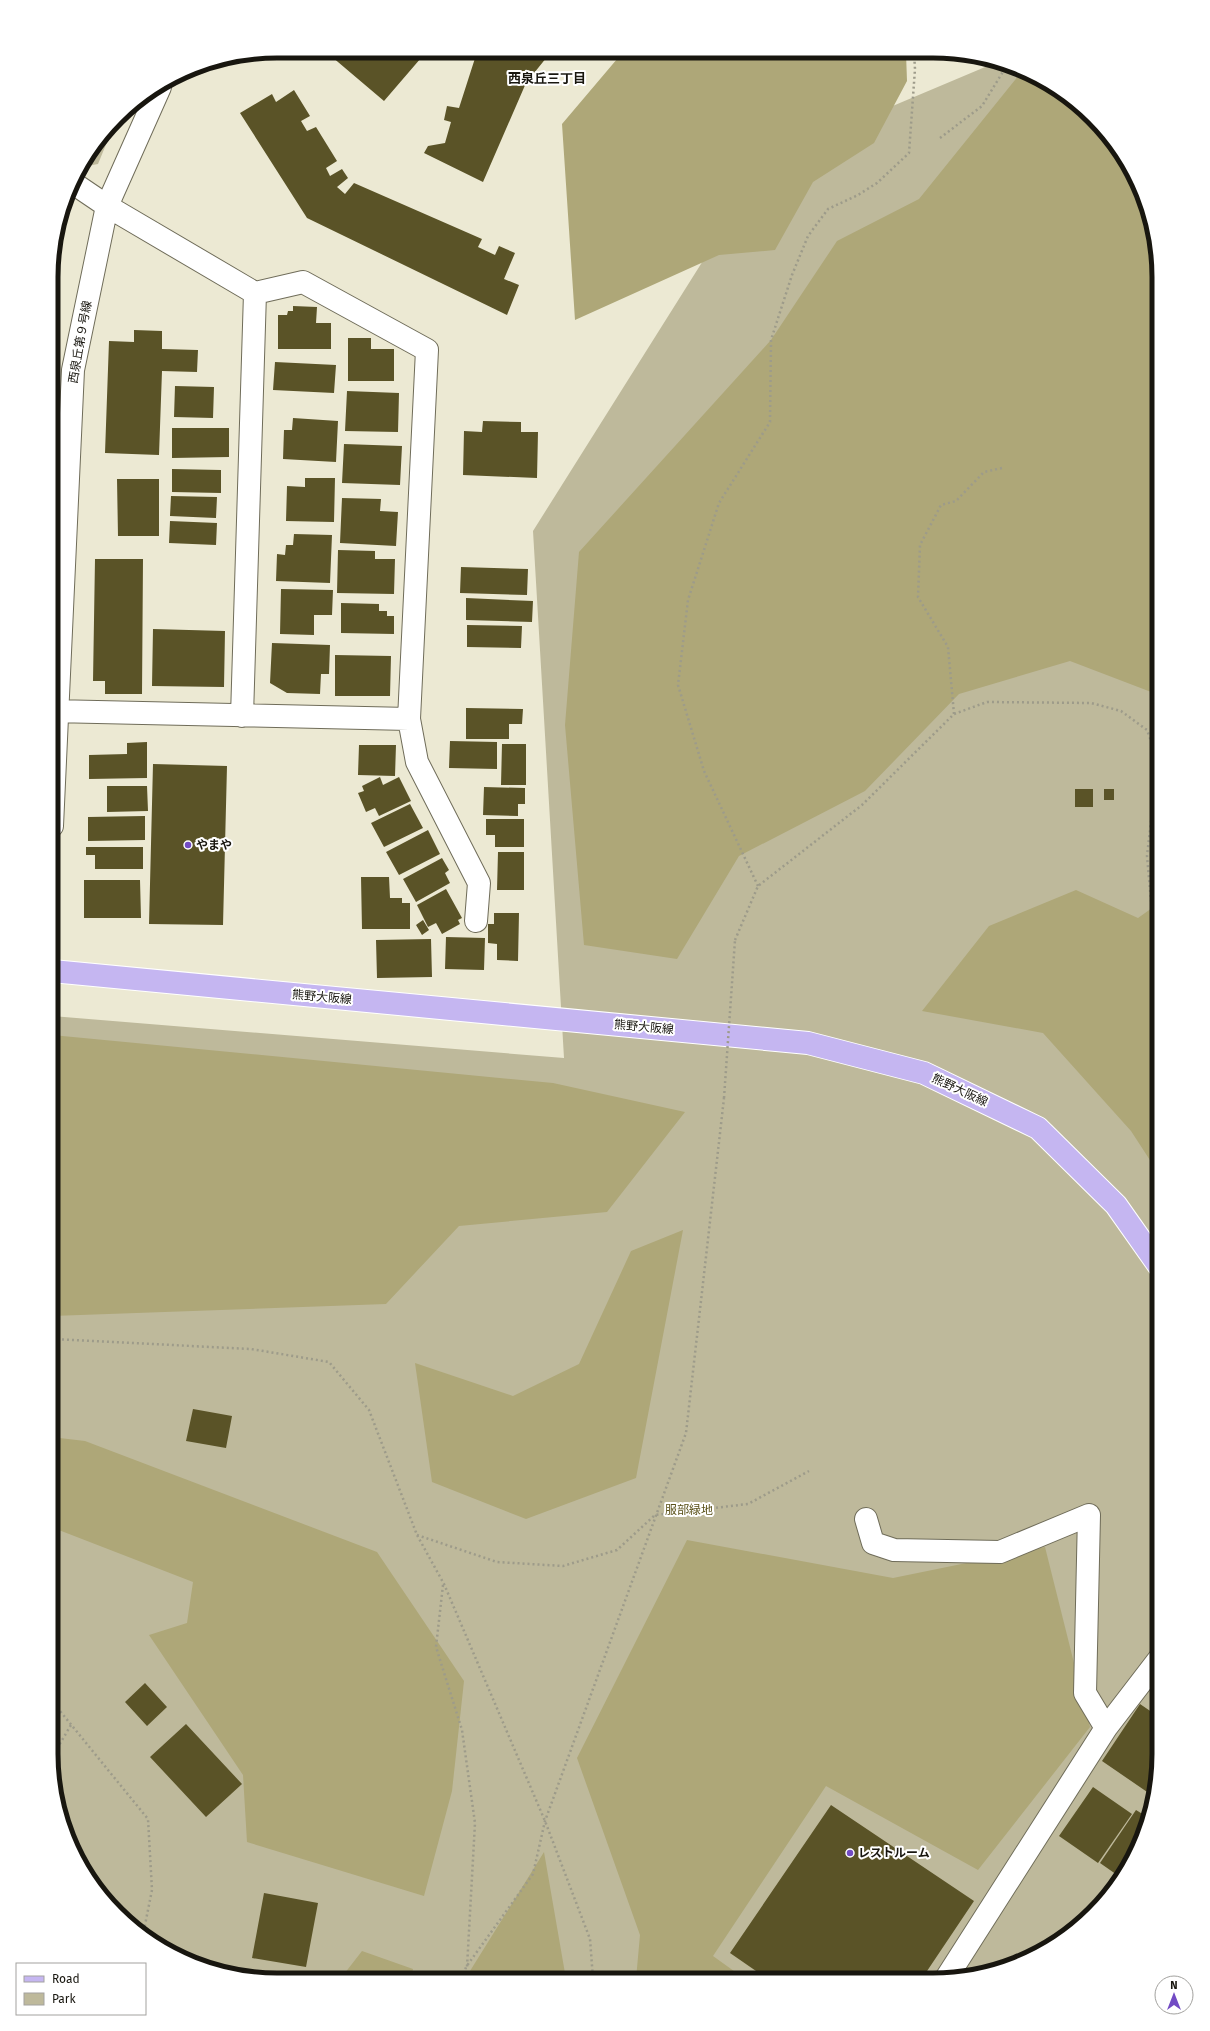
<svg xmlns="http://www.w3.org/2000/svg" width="1210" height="2031" font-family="'Fira Sans','Noto Sans JP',sans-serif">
	<rect width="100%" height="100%" fill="#ece9d3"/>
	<path fill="#beb99b" d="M 997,62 L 1020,68 L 1071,98 L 1112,140 L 1142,191 L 1159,277 L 1158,1769 L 1147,1827 L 1112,1891 L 1071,1933 L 1019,1963 L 933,1980 L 248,1978 L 190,1963 L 139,1933 L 98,1891 L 68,1840 L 51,1754 L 52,1016 L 564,1058 L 533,531 L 767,159 Z
		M 114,125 L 98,164 L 82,167 Z"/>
	<path fill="#aea778" d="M 623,52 L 906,53 L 907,81 L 874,143 L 813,182 L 775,250 L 719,255 L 575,320 L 562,124 Z
		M 1023,70 L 1071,98 L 1112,140 L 1142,191 L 1159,277 L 1159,695 L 1070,661 L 959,694 L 865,791 L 739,856 L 677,959 L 584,945 L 565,725 L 579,552 L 771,340 L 837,241 L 919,199 Z
		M 1076,890 L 1138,918 L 1159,903 L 1159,1174 L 1131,1131 L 1043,1033 L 922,1011 L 989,926 Z
		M 52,1035 L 553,1083 L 685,1112 L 607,1212 L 459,1226 L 386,1304 L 52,1316 Z
		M 683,1230 L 636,1478 L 526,1519 L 432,1482 L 415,1363 L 513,1396 L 579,1364 L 631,1251 Z
		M 51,1437 L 85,1441 L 377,1552 L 464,1681 L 452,1791 L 424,1896 L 247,1842 L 243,1775 L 149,1635 L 187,1623 L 193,1582 L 51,1527 Z
		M 687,1540 L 893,1578 L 1045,1547 L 1090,1727 L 978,1870 L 826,1786 L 713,1956 L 745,1979 L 636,1979 L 640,1935 L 577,1758 Z
		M 544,1852 L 566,1979 L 469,1979 L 470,1971 Z
		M 362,1951 L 413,1969 L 411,1979 L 341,1978 Z"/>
	<path fill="#5a5327" d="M 325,51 L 427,51 L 384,101 Z
		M 477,52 L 551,52 L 526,83 L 483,182 L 424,153 L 428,146 L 445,143 L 451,122 L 444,120 L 447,106 L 459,108 Z
		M 294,90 L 310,116 L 301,121 L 307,131 L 316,127 L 337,161 L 326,168 L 330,176 L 342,169 L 348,178 L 337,187 L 345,194 L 354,183 L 482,239 L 478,247 L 495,255 L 499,246 L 515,253 L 504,279 L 519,285 L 507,315 L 307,218 L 240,113 L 272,94 L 276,102 Z
		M 293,306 L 317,307 L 316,323 L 331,323 L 331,349 L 278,349 L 278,315 L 287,315 L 288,311 L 293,311 Z
		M 134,330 L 162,331 L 162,349 L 198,350 L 197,372 L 162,371 L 159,455 L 105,453 L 109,341 L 134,342 Z
		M 348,338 L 371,338 L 371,349 L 394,349 L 394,381 L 348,381 Z
		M 275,362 L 336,365 L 334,393 L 273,390 Z
		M 175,386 L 214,387 L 213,418 L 174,417 Z
		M 347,391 L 399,393 L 398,432 L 345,431 Z
		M 293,418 L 338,421 L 336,462 L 283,459 L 284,430 L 292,430 Z
		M 483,421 L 521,422 L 521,432 L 538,432 L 537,478 L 463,475 L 464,431 L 482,432 Z
		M 172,428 L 229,428 L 229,457 L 172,458 Z
		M 344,444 L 402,446 L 400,485 L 342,483 Z
		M 172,469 L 221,470 L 221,493 L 172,492 Z
		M 305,478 L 335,478 L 334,522 L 286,521 L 287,486 L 305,487 Z
		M 117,479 L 159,479 L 159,536 L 118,536 Z
		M 171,496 L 217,497 L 216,518 L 170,516 Z
		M 342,498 L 381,499 L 380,511 L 398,512 L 396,546 L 340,543 Z
		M 170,521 L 217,523 L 216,545 L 169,543 Z
		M 294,534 L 332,535 L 330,583 L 276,581 L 277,554 L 285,555 L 286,545 L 293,545 Z
		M 338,550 L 375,551 L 375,559 L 395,559 L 394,594 L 337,593 Z
		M 95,559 L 143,559 L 142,694 L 105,694 L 105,681 L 93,681 Z
		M 461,567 L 528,569 L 527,595 L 460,593 Z
		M 281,589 L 333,590 L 332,615 L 314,615 L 314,635 L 280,634 Z
		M 466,598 L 533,601 L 532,622 L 466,620 Z
		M 341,603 L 379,604 L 379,611 L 387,611 L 387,616 L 394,616 L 394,634 L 341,633 Z
		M 467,625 L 522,626 L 521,648 L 467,647 Z
		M 153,629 L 225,631 L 224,687 L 152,686 Z
		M 272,643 L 330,645 L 329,674 L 321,674 L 320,694 L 287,693 L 270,683 Z
		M 335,655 L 391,656 L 390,696 L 335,696 Z
		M 466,708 L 523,709 L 522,724 L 509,724 L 509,739 L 466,739 Z
		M 450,741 L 497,742 L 497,769 L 449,768 Z
		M 147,742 L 147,778 L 89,779 L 89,755 L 127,754 L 127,743 Z
		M 502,744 L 526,744 L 526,785 L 501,785 Z
		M 359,745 L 396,745 L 395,776 L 358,775 Z
		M 153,764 L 227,766 L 223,925 L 149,924 Z
		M 380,777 L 383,785 L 399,777 L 411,801 L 379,816 L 375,808 L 366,812 L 358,793 L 364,791 L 362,786 Z
		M 107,786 L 147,786 L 148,811 L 107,812 Z
		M 484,787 L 525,788 L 525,804 L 518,804 L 518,816 L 483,815 Z
		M 1075,789 L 1093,789 L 1093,807 L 1075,807 Z
		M 1104,789 L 1114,789 L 1114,800 L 1104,800 Z
		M 410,804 L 423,828 L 384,847 L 371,823 Z
		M 145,816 L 145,840 L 88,841 L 88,817 Z
		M 486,819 L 524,819 L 524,847 L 495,847 L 495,835 L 486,835 Z
		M 428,830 L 440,854 L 399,875 L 386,852 Z
		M 86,847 L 143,847 L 143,869 L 95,869 L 95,855 L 86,855 Z
		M 498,852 L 524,852 L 524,890 L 497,890 Z
		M 442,858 L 449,870 L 445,873 L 450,883 L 416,902 L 403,879 Z
		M 361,877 L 389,877 L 390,898 L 402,898 L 402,903 L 410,903 L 410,929 L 362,929 Z
		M 84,880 L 140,880 L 141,918 L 84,918 Z
		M 446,889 L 462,918 L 458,920 L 460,924 L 442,934 L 436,923 L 428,927 L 417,905 Z
		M 494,913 L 519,913 L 518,961 L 497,960 L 497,944 L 488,943 L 488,924 L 494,924 Z
		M 423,920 L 429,930 L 422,935 L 416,925 Z
		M 446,937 L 485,938 L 484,970 L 445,969 Z
		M 431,939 L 432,977 L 377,978 L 376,940 Z
		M 193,1409 L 232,1416 L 226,1448 L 186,1441 Z
		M 145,1683 L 167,1707 L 147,1726 L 125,1702 Z
		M 1140,1704 L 1159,1717 L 1158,1769 L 1153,1796 L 1102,1761 Z
		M 186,1724 L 242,1784 L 206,1817 L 150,1757 Z
		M 1093,1787 L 1132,1814 L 1098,1863 L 1059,1836 Z
		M 831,1805 L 974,1901 L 921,1980 L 769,1980 L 730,1953 Z
		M 1136,1810 L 1149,1818 L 1147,1827 L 1120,1877 L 1100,1863 Z
		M 264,1893 L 318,1903 L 306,1967 L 252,1958 Z"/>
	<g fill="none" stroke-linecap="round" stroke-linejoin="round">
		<defs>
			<path id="minor" d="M 52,711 L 409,719 L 427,350 L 303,282 L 255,293 L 107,206 L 73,183
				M 242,716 L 255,293
				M 409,719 L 417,762 L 479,883 L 476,921
				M 52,826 L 73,370 L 107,206 L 160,87
				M 866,1519 L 873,1543 L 894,1550 L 1000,1552 L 1089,1515 L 1085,1693 L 1106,1728
				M 947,1977 L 1106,1728 L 1159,1659"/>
			<path id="major" d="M 52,971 L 808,1043 L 924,1073 L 1038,1128 L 1116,1205 L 1159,1266"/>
		</defs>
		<use href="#minor" stroke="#6f6c59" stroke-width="24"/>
		<use href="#major" stroke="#fff" stroke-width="24"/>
		<path stroke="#9d9b8a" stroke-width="2.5" stroke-dasharray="2 3" stroke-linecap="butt" d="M 940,138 L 982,106 L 1007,65
			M 954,714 L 948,647 L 918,597 L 920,545 L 941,505 L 956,501 L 984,472 L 1002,468
			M 758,886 L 704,771 L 678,685 L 688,600 L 719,503 L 770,422 L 771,340 L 792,275 L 808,236 L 828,209 L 858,195 L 877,183 L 909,153 L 915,69 L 914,53
			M 735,940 L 758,886 L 862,805 L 954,714 L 987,702 L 1091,703 L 1121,711 L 1147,730 L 1158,760 L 1147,856 L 1151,901 L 1159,922
			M 52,1339 L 251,1349 L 329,1362 L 369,1410 L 417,1535 L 444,1584 L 545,1821 L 590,1939 L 593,1979
			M 417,1535 L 497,1562 L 563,1566 L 617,1550 L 655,1515 L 748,1504 L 809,1471
			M 443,1585 L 436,1647 L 462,1730 L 475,1823 L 467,1967
			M 51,1708 L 60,1711 L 148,1819 L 152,1890 L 143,1935
			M 52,1757 L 71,1725
			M 463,1979 L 466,1967 L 533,1874 L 545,1821 L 686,1433 L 724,1098"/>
		<use href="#minor" stroke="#fff" stroke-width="22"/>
		<use href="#major" stroke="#c5b6f1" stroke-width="22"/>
		<path stroke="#9d9b8a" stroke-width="2.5" stroke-dasharray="2 3" stroke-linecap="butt" d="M 724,1098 L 735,940"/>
	</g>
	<g fill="#724bc4" stroke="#fff" stroke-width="1.5">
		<circle cx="188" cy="845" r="4"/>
		<circle cx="850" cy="1853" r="4"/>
	</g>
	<g text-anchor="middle" stroke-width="4" stroke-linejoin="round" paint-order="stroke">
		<g font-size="12" fill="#18160f" stroke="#fff">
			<text transform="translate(80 342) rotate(-80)" y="4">西泉丘第９号線</text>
			<text transform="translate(322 997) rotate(5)" y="4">熊野大阪線</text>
			<text transform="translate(644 1027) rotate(5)" y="4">熊野大阪線</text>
			<text transform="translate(960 1090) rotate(25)" y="4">熊野大阪線</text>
		</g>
		<g font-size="12" font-weight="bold" fill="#18160f" stroke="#fff" text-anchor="start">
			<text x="196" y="849">やまや</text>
			<text x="858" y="1857">レストルーム</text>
		</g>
		<g font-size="12" fill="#5a5119" stroke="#fff">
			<text x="689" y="1514">服部緑地</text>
		</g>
		<g font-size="13" font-weight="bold" fill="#18160f" stroke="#fff">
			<text x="547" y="83">西泉丘三丁目</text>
		</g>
	</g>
	<path d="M0 0H1210V2031H0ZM277 58H933A219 219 0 0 1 1152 277V1754A219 219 0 0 1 933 1973H277A219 219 0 0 1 58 1754V277A219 219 0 0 1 277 58Z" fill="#fff" fill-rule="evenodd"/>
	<path fill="none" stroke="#18160f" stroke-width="5" d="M277 58H933A219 219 0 0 1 1152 277V1754A219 219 0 0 1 933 1973H277A219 219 0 0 1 58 1754V277A219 219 0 0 1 277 58Z"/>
	<rect x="16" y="1963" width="130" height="52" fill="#ffffff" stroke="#a3a29f"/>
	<rect x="24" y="1976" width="20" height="6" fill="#c5b6f1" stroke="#a3a29f"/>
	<text x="52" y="1983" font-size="12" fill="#18160f">Road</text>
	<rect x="24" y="1993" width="20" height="12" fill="#beb99b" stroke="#a3a29f"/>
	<text x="52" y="2003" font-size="12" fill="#18160f">Park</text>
	<g transform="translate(1174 1995)"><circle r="19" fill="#ffffff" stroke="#a3a29f"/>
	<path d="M0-3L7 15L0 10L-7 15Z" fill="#724bc4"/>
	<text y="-6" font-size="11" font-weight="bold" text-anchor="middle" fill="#18160f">N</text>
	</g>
</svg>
